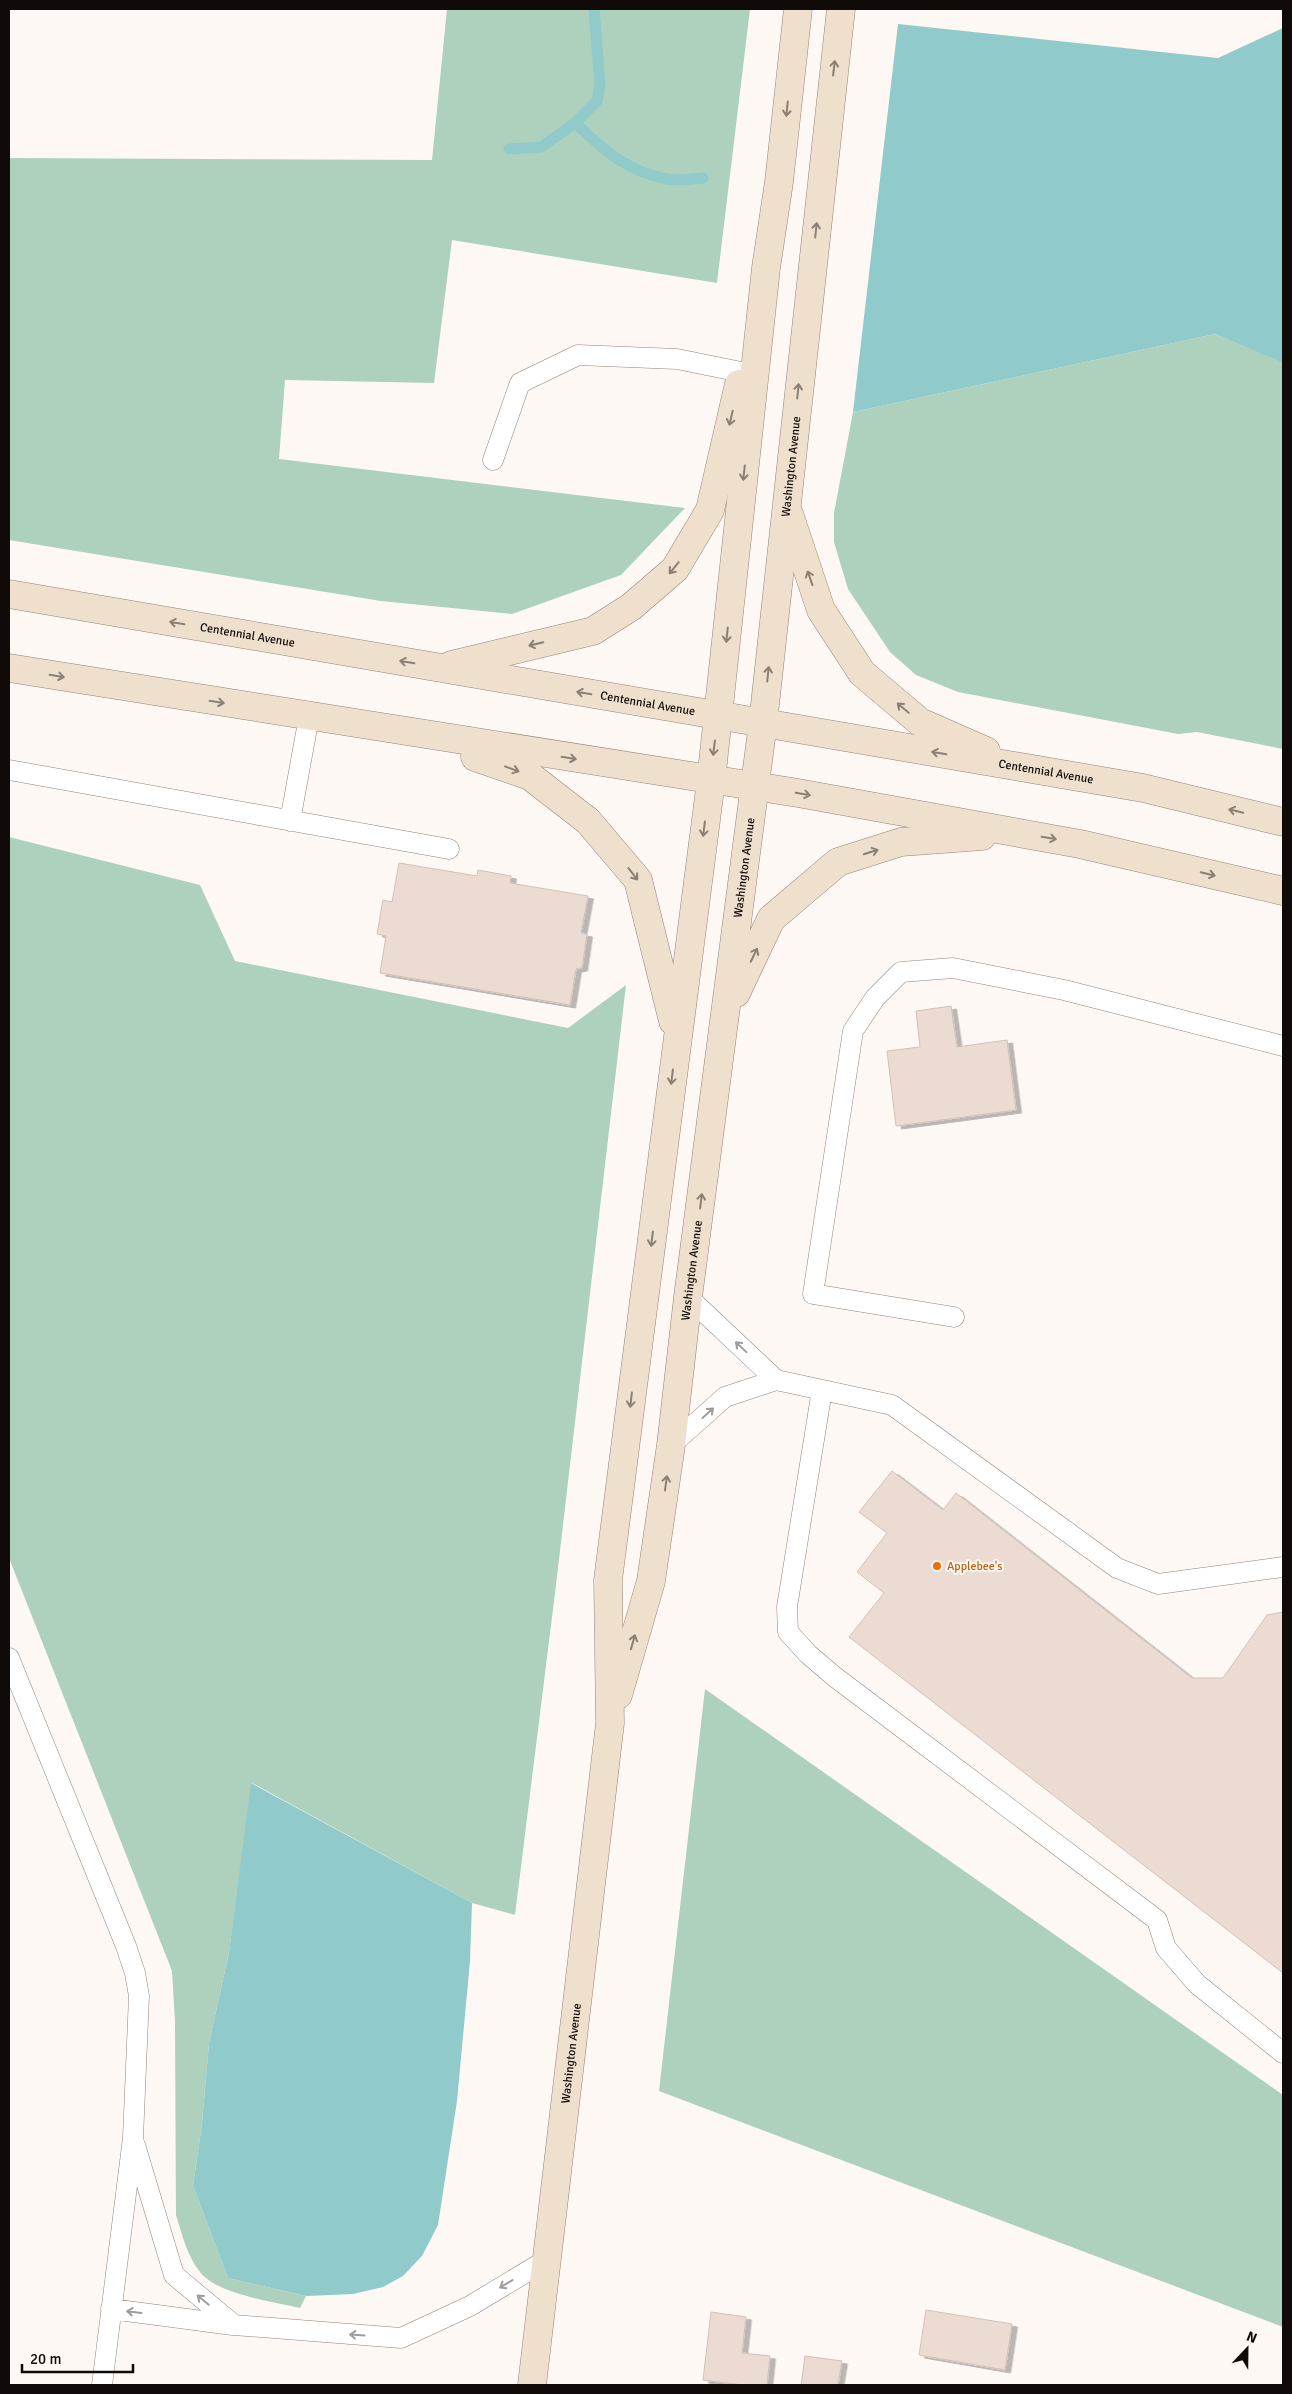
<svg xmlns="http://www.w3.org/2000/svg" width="1292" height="2394" font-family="Signika,sans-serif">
	<defs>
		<filter id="shadow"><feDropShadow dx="5.5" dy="3" stdDeviation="0" flood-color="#0004"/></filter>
	</defs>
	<rect width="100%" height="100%" fill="#fef8f4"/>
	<path fill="#add1bd" d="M 447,9 L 750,9 L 717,283 L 452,240 L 434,383 L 285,380 L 279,459 L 685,508 L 621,575 L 512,614 L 381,601 L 9,540 L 9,158 L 432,160 Z
		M 1215,334 L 1282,362 L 1283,365 L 1283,749 L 1197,732 L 1178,734 L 958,692 L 916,675 L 890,652 L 848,589 L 834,542 L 834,513 L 853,412 Z
		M 9,837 L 200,885 L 235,961 L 568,1028 L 626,985 L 556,1585 L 515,1915 L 472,1903 L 252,1783 L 229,1952 L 209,2043 L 202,2123 L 193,2186 L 228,2278 L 306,2296 L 300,2308 C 273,2301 218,2295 200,2272 C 187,2256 182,2234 176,2215 L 175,2022 L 172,1971 L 9,1558 Z
		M 705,1689 L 1283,2095 L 1283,2327 L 659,2091 Z"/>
	<path fill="#90cacb" d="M 898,24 L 1218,58 L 1283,28 L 1283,365 L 1281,362 L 1215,334 L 853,412 Z
		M 251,1783 L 472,1903 L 470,1961 L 457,2101 L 438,2225 L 422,2256 L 403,2276 L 383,2287 L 353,2294 L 306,2296 L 228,2278 L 193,2186 L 202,2123 L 209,2043 L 229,1952 Z"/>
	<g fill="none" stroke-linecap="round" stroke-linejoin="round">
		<path stroke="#90cacb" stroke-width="11" d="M 575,123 L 597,101 L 600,86 L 594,9
			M 509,149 L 541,147 L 575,123 C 603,149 627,172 667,179 C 678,181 692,179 703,178"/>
	</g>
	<path fill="#ecdbd2" stroke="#d1c1b7" filter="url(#shadow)" d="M 399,863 L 477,876 L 478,870 L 511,876 L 510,883 L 588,896 L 581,933 L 587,934 L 582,968 L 576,969 L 570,1005 L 380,973 L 386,936 L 377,934 L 383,900 L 392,902 Z
		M 951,1006 L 957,1047 L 1007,1040 L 1016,1110 L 896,1126 L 887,1051 L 920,1047 L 916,1011 Z
		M 892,1471 L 943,1510 L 956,1493 L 1192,1678 L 1223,1678 L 1267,1615 L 1283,1612 L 1283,1973 L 849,1637 L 884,1593 L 857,1572 L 887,1533 L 859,1512 Z
		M 926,2310 L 1012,2324 L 1005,2370 L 919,2355 Z
		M 711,2312 L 746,2317 L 742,2353 L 770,2356 L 767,2385 L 743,2385 L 703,2380 Z
		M 805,2356 L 842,2361 L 838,2385 L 801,2385 Z"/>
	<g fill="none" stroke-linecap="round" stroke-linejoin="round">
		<defs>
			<path id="service" d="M 493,460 L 520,383 L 578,355 L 677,359 L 741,372
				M 9,770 L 449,849
				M 290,821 L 309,717
				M 688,1297 L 776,1380
				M 954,1317 L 813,1294 L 853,1031 L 875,998 L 901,972 L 953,968 L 1064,990 L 1283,1046
				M 822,1390 L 787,1607 L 788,1632 L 808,1654 L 835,1677 L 1157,1920 L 1166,1948 L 1197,1984 L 1283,2053
				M 671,1445 L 725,1397 L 776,1380 L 892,1405 L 1117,1568 L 1158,1584 L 1283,1567
				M 9,1658 L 126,1946 L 135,1973 L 139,1996 L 133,2138 L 102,2385
				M 135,2145 L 174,2275 L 234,2325 L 401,2338 L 470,2306 L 548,2259
				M 111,2309 L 233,2325"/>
			<g id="secondary">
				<path d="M 789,514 L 821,610 L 862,673 L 920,722 L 986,751"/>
				<path id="s1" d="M 9,594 L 1143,788 L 1283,822"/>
				<path d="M 451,665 L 593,631 L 631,607 L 675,569 L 710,510 L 739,384"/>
				<path d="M 9,668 L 798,793 L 1080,844 L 1283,891"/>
				<path d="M 475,757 L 530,776 L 588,821 L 638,880 L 673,1021"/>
				<path d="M 736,993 L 771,919 L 838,862 L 901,842 L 982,836"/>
				<path id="s2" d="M 618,1695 L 651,1581 L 671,1445 L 688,1297 L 763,723 L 841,9"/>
				<path id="s3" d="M 532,2385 L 610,1723 L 608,1580 L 711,781 L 766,268 L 779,182 L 798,9"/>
			</g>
		</defs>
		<use href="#service" stroke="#92837a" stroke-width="21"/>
		<use href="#secondary" stroke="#92837a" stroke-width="29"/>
		<use href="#service" stroke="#fff" stroke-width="20"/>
		<use href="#secondary" stroke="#eee0cc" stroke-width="28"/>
	</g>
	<defs><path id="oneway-shaft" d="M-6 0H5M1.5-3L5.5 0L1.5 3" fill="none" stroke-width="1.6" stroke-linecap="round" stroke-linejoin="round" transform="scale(1.25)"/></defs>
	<g stroke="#8a8074">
		<use href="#oneway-shaft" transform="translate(834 68) rotate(-83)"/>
		<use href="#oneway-shaft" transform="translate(787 109) rotate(96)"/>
		<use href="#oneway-shaft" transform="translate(816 230) rotate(-84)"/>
		<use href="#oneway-shaft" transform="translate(798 391) rotate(-84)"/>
		<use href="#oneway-shaft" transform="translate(731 418) rotate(103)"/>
		<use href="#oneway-shaft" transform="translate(744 473) rotate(96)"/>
		<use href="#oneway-shaft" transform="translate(674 568) rotate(129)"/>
		<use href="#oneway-shaft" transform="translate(810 578) rotate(-109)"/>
		<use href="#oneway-shaft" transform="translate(177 623) rotate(-170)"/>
		<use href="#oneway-shaft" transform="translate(727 635) rotate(96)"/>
		<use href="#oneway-shaft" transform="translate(536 644) rotate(167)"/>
		<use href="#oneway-shaft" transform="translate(407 662) rotate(-170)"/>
		<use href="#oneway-shaft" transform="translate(768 674) rotate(-84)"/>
		<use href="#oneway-shaft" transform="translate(57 676) rotate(9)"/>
		<use href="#oneway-shaft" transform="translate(584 693) rotate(-170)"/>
		<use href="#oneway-shaft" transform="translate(217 702) rotate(9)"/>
		<use href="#oneway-shaft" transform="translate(903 708) rotate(-140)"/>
		<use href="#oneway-shaft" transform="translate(714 748) rotate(97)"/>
		<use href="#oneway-shaft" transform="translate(939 753) rotate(-170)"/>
		<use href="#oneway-shaft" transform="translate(569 758) rotate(9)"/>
		<use href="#oneway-shaft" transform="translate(512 769) rotate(20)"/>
		<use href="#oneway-shaft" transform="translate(803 794) rotate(10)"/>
		<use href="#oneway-shaft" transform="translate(1236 811) rotate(-166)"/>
		<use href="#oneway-shaft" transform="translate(704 829) rotate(97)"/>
		<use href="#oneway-shaft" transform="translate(1049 838) rotate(10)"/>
		<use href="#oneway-shaft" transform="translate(871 852) rotate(-18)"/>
		<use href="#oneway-shaft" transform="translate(633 874) rotate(52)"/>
		<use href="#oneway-shaft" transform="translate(1208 874) rotate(13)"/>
		<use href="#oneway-shaft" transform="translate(754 955) rotate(-64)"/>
		<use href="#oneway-shaft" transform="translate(672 1077) rotate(97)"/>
		<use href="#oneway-shaft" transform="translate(701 1201) rotate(-83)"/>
		<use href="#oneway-shaft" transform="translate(652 1239) rotate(97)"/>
		<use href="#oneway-shaft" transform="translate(631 1400) rotate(97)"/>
		<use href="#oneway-shaft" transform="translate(666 1483) rotate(-82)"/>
		<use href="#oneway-shaft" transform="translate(633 1642) rotate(-74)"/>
	</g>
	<g stroke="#9f9d9c">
		<use href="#oneway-shaft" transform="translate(741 1347) rotate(-137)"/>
		<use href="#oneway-shaft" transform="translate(708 1413) rotate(-42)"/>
		<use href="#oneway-shaft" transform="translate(506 2284) rotate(149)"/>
		<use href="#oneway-shaft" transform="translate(203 2300) rotate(-140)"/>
		<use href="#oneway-shaft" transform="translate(134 2312) rotate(-173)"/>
		<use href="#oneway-shaft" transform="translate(357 2335) rotate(-176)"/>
	</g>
	<circle fill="#e8710a" stroke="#fef8f4" stroke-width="2" cx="937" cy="1566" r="5"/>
	<g text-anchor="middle" stroke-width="4" stroke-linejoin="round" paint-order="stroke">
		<g font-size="12" fill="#100b08" stroke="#fef8f4">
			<text dy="4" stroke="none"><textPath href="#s2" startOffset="1242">Washington Avenue</textPath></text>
			<text dy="4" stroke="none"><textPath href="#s1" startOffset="242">Centennial Avenue</textPath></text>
			<text dy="4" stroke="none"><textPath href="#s1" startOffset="648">Centennial Avenue</textPath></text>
			<text dy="4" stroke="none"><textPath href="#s1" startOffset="1052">Centennial Avenue</textPath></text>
			<text dy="4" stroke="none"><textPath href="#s2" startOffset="838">Washington Avenue</textPath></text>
			<text dy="4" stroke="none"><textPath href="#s2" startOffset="432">Washington Avenue</textPath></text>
			<text dy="4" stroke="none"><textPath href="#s3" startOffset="334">Washington Avenue</textPath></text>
		</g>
		<g font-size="12" fill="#c56008" stroke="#fef8f4" text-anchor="start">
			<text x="947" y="1570">Applebee's</text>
		</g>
	</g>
	<rect width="1292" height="2394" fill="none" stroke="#100b08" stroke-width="20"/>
	<g transform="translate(1247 2349) rotate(22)" stroke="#fef8f4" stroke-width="4" paint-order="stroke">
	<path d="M0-4L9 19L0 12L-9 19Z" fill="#100b08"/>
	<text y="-8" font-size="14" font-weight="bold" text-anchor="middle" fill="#100b08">N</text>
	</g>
	<path d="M22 2364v8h111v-8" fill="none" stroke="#100b08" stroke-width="2.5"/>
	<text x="30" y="2364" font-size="15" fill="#100b08" stroke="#fef8f4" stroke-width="4" paint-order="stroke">20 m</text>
</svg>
